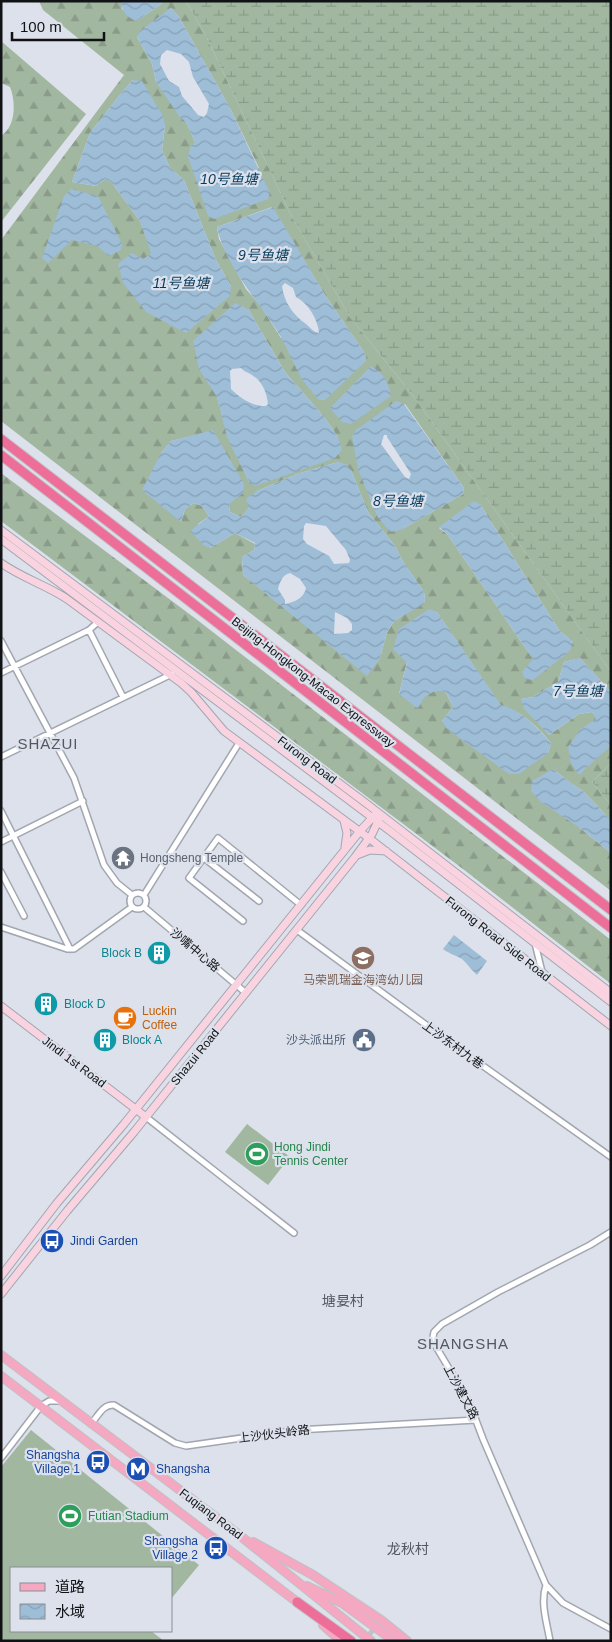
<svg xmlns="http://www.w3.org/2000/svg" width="612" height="1642" viewBox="0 0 612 1642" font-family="Arial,'Noto Sans SC',sans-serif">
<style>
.forest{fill:url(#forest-firs);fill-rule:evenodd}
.wetland{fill:url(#wetland-marsh)}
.pitch{fill:#a1b7a0}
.water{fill:url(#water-waves);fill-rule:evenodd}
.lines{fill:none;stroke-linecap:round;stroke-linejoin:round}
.street-tunnel{stroke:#bdc2cb;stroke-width:5;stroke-dasharray:5 2.5;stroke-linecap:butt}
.street-casing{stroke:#a1a6b0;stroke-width:8}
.secondary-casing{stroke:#a1a6b0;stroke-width:9}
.primary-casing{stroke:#c1c1c2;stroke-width:10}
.highway-casing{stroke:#c1c1c2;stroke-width:11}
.street{stroke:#fff;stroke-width:5}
.secondary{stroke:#f9d4e0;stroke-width:7}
.primary{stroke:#f4a8c2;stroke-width:8}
.highway{stroke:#ec6e99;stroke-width:9}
.labels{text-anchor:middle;stroke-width:4.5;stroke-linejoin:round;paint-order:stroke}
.street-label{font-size:12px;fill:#101215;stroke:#dce1eb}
.worship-label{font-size:12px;fill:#5b616d;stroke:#dce1eb;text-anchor:start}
.culture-label{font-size:12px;fill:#0d838f;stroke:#dce1eb;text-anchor:start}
.education-label{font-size:12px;fill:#785e54;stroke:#dce1eb}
.food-label{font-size:12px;fill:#c56008;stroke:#dce1eb;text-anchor:start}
.service-label{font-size:12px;fill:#4e5e75;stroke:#dce1eb;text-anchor:end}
.leisure-label{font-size:12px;fill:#27864d;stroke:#dce1eb;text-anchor:start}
.transit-label{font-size:12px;fill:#164399;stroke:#dce1eb;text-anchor:start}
.water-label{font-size:14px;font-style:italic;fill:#053b5d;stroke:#dce1eb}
.neighbourhood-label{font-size:14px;fill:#535760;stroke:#dce1eb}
.quarter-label{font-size:15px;letter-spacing:1px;fill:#535760;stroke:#dce1eb}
</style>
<defs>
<pattern id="forest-firs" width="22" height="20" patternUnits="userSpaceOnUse" patternTransform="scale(1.25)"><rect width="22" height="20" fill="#a1b7a0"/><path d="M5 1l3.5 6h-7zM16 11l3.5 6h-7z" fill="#8a9c89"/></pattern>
<pattern id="wetland-marsh" width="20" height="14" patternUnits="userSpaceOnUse" patternTransform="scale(1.25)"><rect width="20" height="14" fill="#a1b7a0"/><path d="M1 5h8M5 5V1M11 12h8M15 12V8" fill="none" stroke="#8a9c89"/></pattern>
<pattern id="water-waves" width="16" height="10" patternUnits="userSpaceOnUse" patternTransform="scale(1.25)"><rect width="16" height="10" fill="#9ebdd7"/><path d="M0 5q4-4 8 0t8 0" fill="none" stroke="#87a1b8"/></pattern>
</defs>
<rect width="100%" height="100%" fill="#dce1eb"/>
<path class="forest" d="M39,1H122V9L137,21L165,1H186L206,36L292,217L350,317L414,397L611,672V692L580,658L564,662L558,682L533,697L521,699L549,735L579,714L592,712L597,719L580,730L579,774L611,745V763L592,782L611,805V820L583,791L575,786L553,769L580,828L611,853V891L1,421V240L124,75L43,10ZM171,8L179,17L230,108L259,168L195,142L186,122L156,82L152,64L137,37ZM133,80L165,126L162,150L170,168L184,180L216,260L231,286L118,264L144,259L152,253L140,221L112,183L105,179L96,186L72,182L90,133L122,92ZM272,207L325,295L366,355L281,338L260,305L246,289L219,239L217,227ZM248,309L285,372L325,418L338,437L249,482L228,437L217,397ZM405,404L464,488L463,494L401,530L356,430ZM213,431L229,504L230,512L241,517L249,508L257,491L297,474L338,462L351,470L368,512L395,546L402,560L424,592L425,599L424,603L400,617L392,624L387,632L380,658L367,675L243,575L242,557L254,550L255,544L235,533L210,548L198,524L209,516L202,506L194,503L185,509L181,522L161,453L171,441ZM480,504L559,630L573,642L533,659L447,534L439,528ZM437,612L501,706C521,710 539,728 551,743L548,753L442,721L453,707L445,691H434L423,697L399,694L407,662Z
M1,41L86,114L1,222V136C16,126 16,102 10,87L1,83Z
M1,473L196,619L611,940V984L463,869L1,521Z"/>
<path class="wetland" d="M186,1H611V672L414,397L350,317L292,217L206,36Z
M611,763V805L592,782Z"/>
<path class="pitch" d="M247,1124L290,1157L268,1185L225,1152Z
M31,1430L199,1565L171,1599V1568H11V1631H151L164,1641H1V1467Z"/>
<path class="water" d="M122,1H165L137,21C127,18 121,12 122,1Z
M171,8L179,17L230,108L270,193L268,199L214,219L208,216L188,157L190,148L195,142L186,122L179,116L156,82L152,64L137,37L140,31ZM167,50L181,54L189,62L193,77L209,104L207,113L204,117L198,115L182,96L179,87L169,81L160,64L161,55Z
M133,80L142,81L163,116L165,126L162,150L170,168L184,180L216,260L231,286L230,296L186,333L146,312L123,283L118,264L132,253L144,259L151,253L140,221L112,183L105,179L96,186L72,182L90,133L122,92Z
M71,189L98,196L122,244L121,250L109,256L97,246L72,240L48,263L42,258L64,196Z
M273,207L325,295L366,355V361L325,400H319C314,393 306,386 302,379C294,365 288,351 281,337C261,304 224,265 217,227ZM285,283L293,288L296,297C309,304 318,320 319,333C313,332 311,328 306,324C293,315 284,302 282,286Z
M235,303L248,309L285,372L325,418L338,437L342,450L335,458L255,486L249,482L227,437L217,397L199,369L193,341ZM241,368C244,372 248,372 252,375C262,381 267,393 268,404L266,406C253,407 240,398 231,389L230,371L232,369Z
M371,366C383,373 389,382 391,396L351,424L342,422L330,408Z
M396,401L404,404L464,488L463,494L401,530L390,532L377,516L358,469L352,436L356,430ZM384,435H387V437L411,474L409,479L405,477L381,444Z
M213,430L244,484L243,493L229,504L230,512L241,517L249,508L246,499L257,491L297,474L338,462L346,464L351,470L368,512L395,546L402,560L424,592L425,599L424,604L400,617L392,624L387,632L380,658L367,676L243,575L242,557L254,550L255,543L235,533L210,548L203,545L190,531L209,516L202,506L194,503L185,509L181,522L142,490L161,453L171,441ZM306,523L326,526L346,550L350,560L349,563L334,564L329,556L307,544L303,539L304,526ZM290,573L300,579L306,588C304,598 295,602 285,604V600L278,589C280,582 282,575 290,573ZM335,612L347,618L352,624V630L348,633L334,634Z
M474,501L480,504L559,630L573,642L570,651L533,680L525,679L522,672L533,659L447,534L439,527Z
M429,609L437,612L501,705C521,710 538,728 551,743L548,753L519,774H509L447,729L442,721L453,707L445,691C429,690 424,695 418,709L399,694L407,663L393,649L399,629Z
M580,658L611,692V745L579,775L571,763L568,747L580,730L596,719L592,712L579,714L549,735L524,709L521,699L533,697L558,682L564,662Z
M553,769L575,786L583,791L611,820V853L580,828L541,802L531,791L532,781Z
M454,935L487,961L477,975C471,970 468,964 462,959C456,955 449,954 443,949Z"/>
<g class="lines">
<path class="street-tunnel" d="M365,1640L377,1625"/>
<g class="street-casing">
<path id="street" d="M89,630L123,697
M1,641L74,778L104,865L117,883L132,895
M1,673L89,630L98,622
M1,757L172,674
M1,811L70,949
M1,842L83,801
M204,858L259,901
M1,872L24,916
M130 901a8 8 0 1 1 16 0a8 8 0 1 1-16 0Z
M144,895L239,743
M144,907L246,993
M243,921L189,878L218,838L301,905
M1,927L67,949H74L132,907
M297,930L448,1041L611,1157
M535,943L542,972
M146,1117L294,1233
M611,1232L590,1245L498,1292L442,1324L434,1332L433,1337L435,1345L469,1402L483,1439L546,1585L563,1603L611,1629
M91,1424C98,1416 103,1404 114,1405L175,1443L186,1446L297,1430L476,1420
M1,1458L41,1406L49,1401H61
M546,1585C540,1603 547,1623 550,1641"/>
</g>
<g class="secondary-casing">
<path id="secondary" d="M1,530L367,804L611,993
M1,539L390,831L611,1002
M1,563C22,578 46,585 67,599L181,683L191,692L224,731L374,842L611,1026
M344,821L347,833L345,847
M357,855L370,850L386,851
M1,1006L146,1117
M1,1276L57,1203L124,1124L360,831L374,816
M1,1294L67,1211L134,1132L355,857L372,834L379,819"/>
</g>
<g class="primary-casing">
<path id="primary" d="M1,1355L238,1534L371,1641
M1,1376L301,1605
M253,1542L313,1575L381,1620L407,1641
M307,1586L342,1603L394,1641
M323,1625L341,1641"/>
</g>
<g class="highway-casing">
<path id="highway" d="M1,439L611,910
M1,455L611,928
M297,1602L351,1641"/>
</g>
<use href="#street" class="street"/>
<use href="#secondary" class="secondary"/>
<use href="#primary" class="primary"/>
<use href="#highway" class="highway"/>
</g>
<defs>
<g id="temple-disc" transform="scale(1.25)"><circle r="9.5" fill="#6b7280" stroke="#dce1eb"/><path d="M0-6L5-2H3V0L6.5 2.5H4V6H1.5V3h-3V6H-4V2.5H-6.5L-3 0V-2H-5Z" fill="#fff"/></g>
<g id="building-disc" transform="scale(1.25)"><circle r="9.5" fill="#0f9aa8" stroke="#dce1eb"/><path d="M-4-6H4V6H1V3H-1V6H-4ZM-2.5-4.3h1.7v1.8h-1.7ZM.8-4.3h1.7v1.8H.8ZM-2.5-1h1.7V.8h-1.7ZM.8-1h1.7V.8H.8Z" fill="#fff"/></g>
<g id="school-disc" transform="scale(1.25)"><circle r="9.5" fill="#8d6e63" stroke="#dce1eb"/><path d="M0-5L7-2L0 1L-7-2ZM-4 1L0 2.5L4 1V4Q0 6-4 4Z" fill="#fff"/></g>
<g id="cafe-disc" transform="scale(1.25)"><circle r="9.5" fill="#e8710a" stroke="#dce1eb"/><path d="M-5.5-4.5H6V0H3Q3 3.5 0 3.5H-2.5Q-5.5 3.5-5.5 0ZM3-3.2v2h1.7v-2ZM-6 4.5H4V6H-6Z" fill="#fff"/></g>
<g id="civic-disc" transform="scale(1.25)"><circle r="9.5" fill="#5c6f8a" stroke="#dce1eb"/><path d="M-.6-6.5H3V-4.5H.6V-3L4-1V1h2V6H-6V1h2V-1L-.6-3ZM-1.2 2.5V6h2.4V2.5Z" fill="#fff"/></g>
<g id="stadium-disc" transform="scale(1.25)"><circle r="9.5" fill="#2e9e5b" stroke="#dce1eb"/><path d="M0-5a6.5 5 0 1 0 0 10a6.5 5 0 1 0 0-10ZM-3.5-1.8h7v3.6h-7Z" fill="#fff"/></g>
<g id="bus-disc" transform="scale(1.25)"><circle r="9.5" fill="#1a4fb4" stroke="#dce1eb"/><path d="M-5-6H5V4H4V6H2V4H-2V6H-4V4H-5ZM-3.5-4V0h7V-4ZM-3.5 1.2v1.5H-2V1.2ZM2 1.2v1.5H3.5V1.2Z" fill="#fff"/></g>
<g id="metro-disc" transform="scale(1.25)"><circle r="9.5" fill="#1a4fb4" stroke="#dce1eb"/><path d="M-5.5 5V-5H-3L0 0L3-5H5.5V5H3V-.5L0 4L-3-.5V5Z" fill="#fff"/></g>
</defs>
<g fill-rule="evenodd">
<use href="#temple-disc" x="123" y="858"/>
<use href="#building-disc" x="159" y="953"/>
<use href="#school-disc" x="363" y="958"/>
<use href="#building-disc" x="46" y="1004"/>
<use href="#cafe-disc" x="125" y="1018"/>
<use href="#building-disc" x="105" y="1040"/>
<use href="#civic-disc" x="364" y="1040"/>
<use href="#stadium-disc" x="257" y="1154"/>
<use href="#bus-disc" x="52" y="1241"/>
<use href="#bus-disc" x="98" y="1462"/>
<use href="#metro-disc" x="138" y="1469"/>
<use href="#stadium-disc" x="70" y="1516"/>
<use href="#bus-disc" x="216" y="1548"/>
</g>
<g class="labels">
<g class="street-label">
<text transform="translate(313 682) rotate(38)" y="4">Beijing-Hongkong-Macao Expressway</text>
<text transform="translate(307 760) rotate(37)" y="4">Furong Road</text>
<text transform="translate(498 939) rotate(38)" y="4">Furong Road Side Road</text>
<text transform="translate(195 950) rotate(40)" y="4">沙嘴中心路</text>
<text transform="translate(453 1045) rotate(36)" y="4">上沙东村九巷</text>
<text transform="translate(195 1057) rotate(-51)" y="4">Shazui Road</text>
<text transform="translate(74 1062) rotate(37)" y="4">Jindi 1st Road</text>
<text transform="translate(461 1392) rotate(62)" y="4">上沙建文路</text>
<text transform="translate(274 1434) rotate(-7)" y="4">上沙伙头岭路</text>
<text transform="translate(211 1514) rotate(37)" y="4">Fuqiang Road</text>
</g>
<g class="worship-label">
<text x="140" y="862">Hongsheng Temple</text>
</g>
<g class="culture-label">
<text x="142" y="957" text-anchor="end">Block B</text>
<text x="64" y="1008">Block D</text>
<text x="122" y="1044">Block A</text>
</g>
<g class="education-label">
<text x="363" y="984">马荣凯瑞金海湾幼儿园</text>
</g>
<g class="food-label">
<text x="142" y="1015">Luckin<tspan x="142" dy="14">Coffee</tspan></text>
</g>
<g class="service-label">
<text x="346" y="1044">沙头派出所</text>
</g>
<g class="leisure-label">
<text x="274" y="1151">Hong Jindi<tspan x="274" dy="14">Tennis Center</tspan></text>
<text x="88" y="1520">Futian Stadium</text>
</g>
<g class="transit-label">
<text x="70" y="1245">Jindi Garden</text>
<text x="80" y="1459" text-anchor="end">Shangsha<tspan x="80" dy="14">Village 1</tspan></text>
<text x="156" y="1473">Shangsha</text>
<text x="198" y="1545" text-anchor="end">Shangsha<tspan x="198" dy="14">Village 2</tspan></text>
</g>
<g class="water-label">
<text x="229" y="184">10号鱼塘</text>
<text x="263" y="260">9号鱼塘</text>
<text x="181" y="288">11号鱼塘</text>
<text x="398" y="506">8号鱼塘</text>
<text x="578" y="696">7号鱼塘</text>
</g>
<g class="neighbourhood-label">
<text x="343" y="1306">塘妟村</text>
<text x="408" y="1554">龙秋村</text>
</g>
<g class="quarter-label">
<text x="48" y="749">SHAZUI</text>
<text x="463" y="1349">SHANGSHA</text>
</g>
</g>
<rect width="612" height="1642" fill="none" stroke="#101215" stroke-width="5"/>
<rect x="10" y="1567" width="162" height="65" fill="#dce1eb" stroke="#8a8e95"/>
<rect x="20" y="1583" width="25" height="8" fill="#f4a8c2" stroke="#8a8e95"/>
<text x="55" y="1592" font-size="15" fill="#101215">道路</text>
<rect x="20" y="1604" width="25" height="15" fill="url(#water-waves)" stroke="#8a8e95"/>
<text x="55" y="1617" font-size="15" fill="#101215">水域</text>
<path d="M12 32v8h92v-8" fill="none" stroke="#101215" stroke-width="2.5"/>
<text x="20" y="32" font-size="15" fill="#101215" stroke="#dce1eb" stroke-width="4" paint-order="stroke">100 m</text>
</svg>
